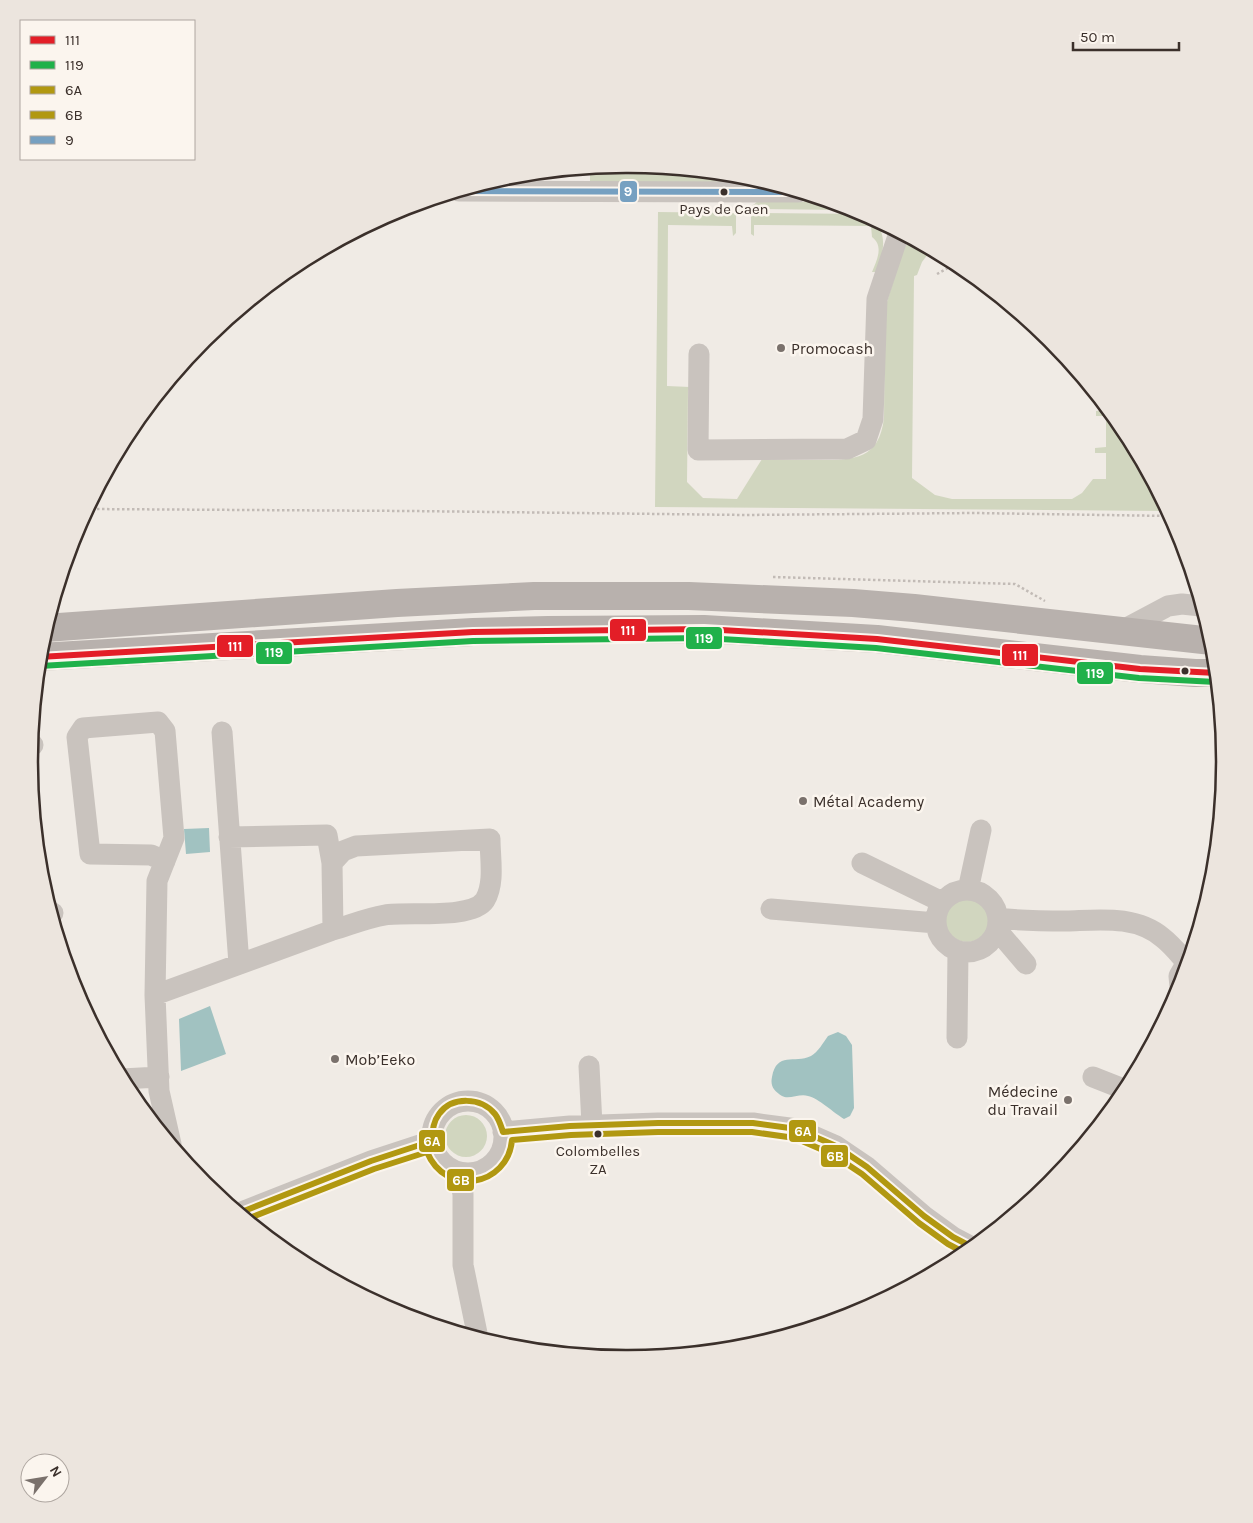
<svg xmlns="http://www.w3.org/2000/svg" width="1253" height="1523" viewBox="0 0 1253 1523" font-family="Karla,sans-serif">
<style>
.green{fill:#d1d6bf}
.water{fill:#a1c2c1}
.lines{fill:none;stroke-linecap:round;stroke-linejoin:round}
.path{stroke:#c2bbb6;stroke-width:2.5;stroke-dasharray:2.5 2.5;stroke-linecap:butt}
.minor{stroke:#c9c3be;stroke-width:21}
.major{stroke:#b8b1ad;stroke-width:28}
.bus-1-casing{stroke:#fbf5ee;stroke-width:10}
.bus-2-casing{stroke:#fbf5ee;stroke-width:10}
.bus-3-casing{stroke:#fbf5ee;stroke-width:10}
.bus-4-casing{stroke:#fbf5ee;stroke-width:10}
.bus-5-casing{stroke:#fbf5ee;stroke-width:10}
.bus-1{stroke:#e31e27;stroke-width:6}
.bus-2{stroke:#20b14a;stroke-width:6}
.bus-3{stroke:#b19811;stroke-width:6}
.bus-4{stroke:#b19811;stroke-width:6}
.bus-5{stroke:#76a0c1;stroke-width:6}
.bus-dot{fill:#3b302b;stroke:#fbf5ee;stroke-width:2}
.poi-dot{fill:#7a716c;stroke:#fbf5ee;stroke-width:2}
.labels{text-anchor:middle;stroke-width:5;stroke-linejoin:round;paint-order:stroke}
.bus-label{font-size:15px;fill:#3b302b;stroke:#fbf5ee}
.poi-label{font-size:16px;fill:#3b302b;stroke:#fbf5ee;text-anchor:start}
.rim{fill:none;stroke:#3b302b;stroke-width:2.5}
.line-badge{stroke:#fbf5ee;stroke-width:2}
.badge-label{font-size:14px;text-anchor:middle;font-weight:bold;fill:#fff}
</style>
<rect width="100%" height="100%" fill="#f0ebe5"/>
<path class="green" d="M590,170L697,171L743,175L778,186L590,185Z
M758,201L831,202L840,205V210L751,209L752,206Z
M658,212L736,213V233L733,236L732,226L668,225L667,386L690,387L688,391L687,482L703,498L737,499L762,459C780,460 798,460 816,460C852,460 879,461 884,418L885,308L904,247L913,240L931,250L922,262L917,275L914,276L912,478L935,495L952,499H1072L1082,493L1093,479H1106V453H1095V448L1106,447V416H1096V411L1106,410V408L1124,430L1167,511L655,507Z
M751,213L864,214C889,226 885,249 877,272H872C877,260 884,246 872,237L871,226L754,225V236L751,234Z
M945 920a22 22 0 1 1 44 0a22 22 0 1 1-44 0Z
M445 1136a21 21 0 1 1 42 0a21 21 0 1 1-42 0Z"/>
<path class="water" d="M209,828L210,852L186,854L184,829Z
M210,1006L226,1054L181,1071L179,1019Z
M838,1032L846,1036L852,1045L854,1108L850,1116L844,1119C834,1113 818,1098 808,1096C800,1093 789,1100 782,1096C774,1091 770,1086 772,1077C777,1051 794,1064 811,1056C818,1052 823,1043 828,1036Z"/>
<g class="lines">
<path class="path" d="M937,274L957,263
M87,509L410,511L745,515L975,513L1170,516
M773,577L1015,584L1045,601"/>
<path class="minor" d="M625,164H629
M459,191L798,192
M699,354L698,450L847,449L866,440L873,419L877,299L899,233
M1121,631L1168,606L1182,604L1201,606
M222,732L239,964
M30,745H33
M229,837L327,835L332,863
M165,861L151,855L90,854L77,737L83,728L158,722L165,731L174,838L157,881L155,995L159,1091L171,1144
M862,863L942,902
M936 921a31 31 0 1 1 62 0a31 31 0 1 1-62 0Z
M968,890L981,830
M771,909L936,923
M51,913H53
M998,918C1021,921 1044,921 1067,921C1100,920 1136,915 1163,938C1172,945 1179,954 1187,963
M997,930L1026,964
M1180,987L1179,976L1187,962
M155,995L333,930L332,863L343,851L356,846L490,839C490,858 495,883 485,900C472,920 407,911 385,915C367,918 350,925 333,930
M957,1038L958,951
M589,1066L592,1125
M1093,1077L1126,1090
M122,1079L159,1077
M432 1137a36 36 0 1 1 72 0a36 36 0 1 1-72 0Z
M503,1132L570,1126L658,1123H753L797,1129L836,1146L867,1167L924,1216L953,1237L972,1247
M458,1172L463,1194V1265L478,1338
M239,1213L371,1161L432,1141"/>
<path class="major" d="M45,628L397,603L534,596H689L853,603L914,608L1212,641
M39,657L473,632L548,630L704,629L877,639L1140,669L1195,673H1216"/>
<g class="bus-1-casing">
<path id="bus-1" d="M39,657L473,632L704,629L877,639L1140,669L1216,673"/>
</g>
<g class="bus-2-casing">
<path id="bus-2" d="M40,666L473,641L704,638L876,648L1139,678L1216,682"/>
</g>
<g class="bus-3-casing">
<path id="bus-3" d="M239,1213L371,1161L432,1141C432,1132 433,1122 439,1114C452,1096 481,1097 495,1114C499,1119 501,1126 503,1132L570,1126L658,1123H753L797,1129L836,1146L867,1167L924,1216L953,1237L972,1247"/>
</g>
<g class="bus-4-casing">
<path id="bus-4" d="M247,1219L374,1169L427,1152C446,1198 508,1186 512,1140L571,1135L658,1132H752L795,1138L832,1154L862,1174L919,1223L948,1244L965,1253"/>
</g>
<g class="bus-5-casing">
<path id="bus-5" d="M459,191L798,192"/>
</g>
<use href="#bus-1" class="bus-1"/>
<use href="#bus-2" class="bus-2"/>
<use href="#bus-3" class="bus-3"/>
<use href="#bus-4" class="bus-4"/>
<use href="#bus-5" class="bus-5"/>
</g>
<g class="bus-dot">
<circle cx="724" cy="192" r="4.5"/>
<circle cx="1185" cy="671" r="4.5"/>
<circle cx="598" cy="1134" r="4.5"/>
</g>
<g class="poi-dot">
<circle cx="781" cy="348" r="5"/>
<circle cx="803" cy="801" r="5"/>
<circle cx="335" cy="1059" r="5"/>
<circle cx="1068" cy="1100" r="5"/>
</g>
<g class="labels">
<g class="bus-label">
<text x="724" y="214">Pays de Caen</text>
<text x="598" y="1156">Colombelles<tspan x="598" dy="18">ZA</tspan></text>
</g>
<g class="poi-label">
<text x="791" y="354">Promocash</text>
<text x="813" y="807">Métal Academy</text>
<text x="345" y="1065">Mob’Eeko</text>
<text x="1058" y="1097" text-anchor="end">Médecine<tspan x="1058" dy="18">du Travail</tspan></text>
</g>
</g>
<path d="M0 0H1253V1523H0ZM626 173H628A588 588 0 0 1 1216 761V762A588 588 0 0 1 628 1350H626A588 588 0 0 1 38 762V761A588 588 0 0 1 626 173Z" fill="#ece5de" fill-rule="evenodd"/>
<path class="rim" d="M626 173H628A588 588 0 0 1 1216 761V762A588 588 0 0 1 628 1350H626A588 588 0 0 1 38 762V761A588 588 0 0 1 626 173Z"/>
<g class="line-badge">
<rect x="619" y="180" width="19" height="23" rx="5" fill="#76a0c1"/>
<rect x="609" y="618" width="38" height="24" rx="5" fill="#e31e27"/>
<rect x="685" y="626" width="38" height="24" rx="5" fill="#20b14a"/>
<rect x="216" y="634" width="38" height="24" rx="5" fill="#e31e27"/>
<rect x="255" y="641" width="38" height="24" rx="5" fill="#20b14a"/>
<rect x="1001" y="643" width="38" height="24" rx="5" fill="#e31e27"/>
<rect x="1076" y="661" width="38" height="24" rx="5" fill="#20b14a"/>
<rect x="788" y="1119" width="29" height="24" rx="5" fill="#b19811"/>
<rect x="418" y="1129" width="28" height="24" rx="5" fill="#b19811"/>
<rect x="820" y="1144" width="29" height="24" rx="5" fill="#b19811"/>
<rect x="446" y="1168" width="29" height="24" rx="5" fill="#b19811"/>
</g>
<g class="badge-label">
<text x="628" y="196">9</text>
<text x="628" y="635">111</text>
<text x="704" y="643">119</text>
<text x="235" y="651">111</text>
<text x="274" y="657">119</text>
<text x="1020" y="660">111</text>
<text x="1095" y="678">119</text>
<text x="803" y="1136">6A</text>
<text x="432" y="1146">6A</text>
<text x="835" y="1161">6B</text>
<text x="461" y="1185">6B</text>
</g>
<rect x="20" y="20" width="175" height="140" fill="#fbf5ee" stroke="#aea6a0"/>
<rect x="30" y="36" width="25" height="8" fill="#e31e27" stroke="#aea6a0"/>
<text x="65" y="45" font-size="15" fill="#3b302b">111</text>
<rect x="30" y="61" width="25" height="8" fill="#20b14a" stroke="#aea6a0"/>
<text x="65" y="70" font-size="15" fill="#3b302b">119</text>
<rect x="30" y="86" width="25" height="8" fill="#b19811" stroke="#aea6a0"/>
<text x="65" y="95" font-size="15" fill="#3b302b">6A</text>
<rect x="30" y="111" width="25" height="8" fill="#b19811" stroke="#aea6a0"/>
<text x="65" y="120" font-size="15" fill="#3b302b">6B</text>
<rect x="30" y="136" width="25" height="8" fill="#76a0c1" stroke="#aea6a0"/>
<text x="65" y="145" font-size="15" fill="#3b302b">9</text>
<g transform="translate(45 1478) rotate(59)"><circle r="24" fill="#fbf5ee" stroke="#aea6a0"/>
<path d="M0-4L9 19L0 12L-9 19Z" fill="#7a716c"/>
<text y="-8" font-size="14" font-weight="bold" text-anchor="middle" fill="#3b302b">N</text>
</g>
<path d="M1073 42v8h106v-8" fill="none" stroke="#3b302b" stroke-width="2.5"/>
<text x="1080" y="42" font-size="15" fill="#3b302b" stroke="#fbf5ee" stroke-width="4" paint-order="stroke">50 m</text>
</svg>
